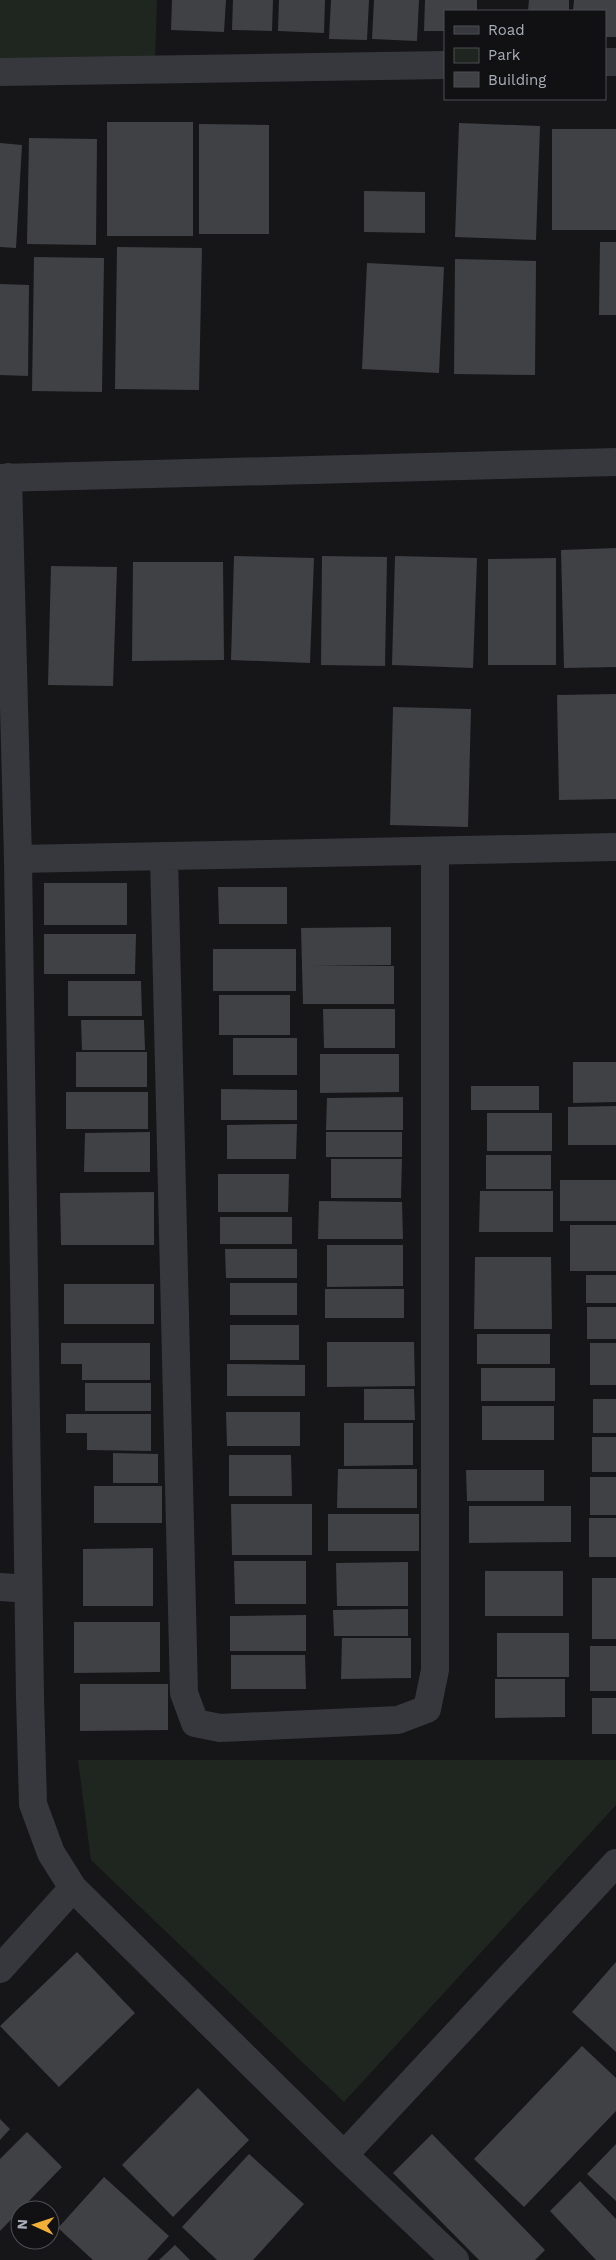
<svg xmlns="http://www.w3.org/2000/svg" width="616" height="2260" viewBox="0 0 616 2260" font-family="'Work Sans',sans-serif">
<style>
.green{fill:#1e261f}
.building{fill:#404145}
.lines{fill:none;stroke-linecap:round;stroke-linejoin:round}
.minor{stroke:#37383d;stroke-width:28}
</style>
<rect width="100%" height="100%" fill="#161618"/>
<path class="green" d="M0,0H157L155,61L0,68Z
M78,1760H616V1805L344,2102L91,1860Z"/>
<path class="building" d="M172,0H226L224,32L171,30Z
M233,0H273L272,31L232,30Z
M279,0H325L324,33L278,31Z
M331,0H369L367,40L329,39Z
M374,0H419L417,41L372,39Z
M425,0H477V11H445V31H424Z
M529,0H569V11H528Z
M574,0H616V37H605V11H573Z
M107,122H193V236H107Z
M459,123L540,126L536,240L455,237Z
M199,124L269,125V234H199Z
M552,129H616V230H552Z
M29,138L97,139L96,245L27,244Z
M0,143L22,145L16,248L0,247Z
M364,191L425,192V233L364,232Z
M600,242H616V315H599Z
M117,247L202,248L199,390L115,389Z
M34,257L104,258L102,392L32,391Z
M455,259L536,261L535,375L454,374Z
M367,263L444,267L439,373L362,369Z
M0,284L29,285L28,376L0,375Z
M616,548V667L564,668L561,550Z
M234,556L314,558L310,663L231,660Z
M322,556L387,557L385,666L321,665Z
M395,556L477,558L473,668L392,665Z
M556,558V665H488V559Z
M133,562H223L224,660L132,661Z
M51,566L117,567L113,686L48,685Z
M616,694V799L559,800L557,695Z
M393,707L471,709L468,827L390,825Z
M44,883H127V925H44Z
M218,887H287V924H219Z
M391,927V965L311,966H394V1004H303L301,928Z
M44,934H136L135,974H44Z
M213,949H296V991H213Z
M68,981H141L142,1016H68Z
M219,995H290V1035H219Z
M323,1009H395V1048H324Z
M81,1020H144L145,1050H82Z
M233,1038H297V1075H233Z
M76,1052H147V1087H76Z
M320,1054H399V1092L320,1093Z
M573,1062H616V1102L573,1103Z
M471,1086H539V1110H471Z
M221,1089L297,1090V1120H221Z
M66,1092H148V1129H66Z
M403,1097V1130H326L327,1098Z
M616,1106V1145H568V1107Z
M487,1113H552V1151H487Z
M297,1124L296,1159H227V1125Z
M150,1132V1172H84L85,1133Z
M326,1132H402V1157H326Z
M486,1155H551V1189H486Z
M331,1159H402L401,1198H331Z
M218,1174H289L288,1212H218Z
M560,1180H616V1221H560Z
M480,1191H553V1232H479Z
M154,1192V1245H61L60,1193Z
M319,1201L402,1202L403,1239H318Z
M220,1217H292V1244H220Z
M570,1225H616V1271H570Z
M327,1245H403V1286L327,1287Z
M225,1249H297V1278H226Z
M475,1257H551L552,1329H474Z
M586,1275H616V1303H586Z
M230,1283H297V1315H230Z
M64,1284H154V1324H64Z
M325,1289H404V1318H325Z
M587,1307H616V1339H587Z
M230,1325H299V1360H230Z
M477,1334H550V1364H477Z
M327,1342H414L415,1386L327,1387Z
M61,1343H150V1380H82V1364H61Z
M590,1343H616V1385H590Z
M227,1364L305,1365V1396H227Z
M481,1368H555V1401H481Z
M85,1383H151V1411H85Z
M364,1389H414L415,1420H364Z
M593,1399H616V1433H593Z
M482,1406H554V1440H482Z
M226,1412H300V1446H227Z
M66,1414H151V1451L87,1450V1433H66Z
M344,1423H413V1465L344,1466Z
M592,1437H616V1472H592Z
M113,1453L158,1454V1483H113Z
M229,1455H291L292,1496H229Z
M338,1469H417V1508H337Z
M466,1470H544V1501H467Z
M590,1477H616V1515H590Z
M94,1486H162V1523H94Z
M231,1504H312V1555H232Z
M469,1506H571V1542L469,1543Z
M328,1514H419V1551H328Z
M589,1518H616V1557H589Z
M153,1548V1606H83V1549Z
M234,1561H306V1604H235Z
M408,1562V1606H337L336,1563Z
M485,1571H563V1616H485Z
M592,1578H616V1639H592Z
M408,1609V1636H334L333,1610Z
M306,1615V1651H230V1616Z
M74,1622H160V1672L74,1673Z
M497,1633H569V1677H497Z
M342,1638H411V1678L341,1679Z
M590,1646H616V1691H590Z
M231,1655H305L306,1689H231Z
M495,1679H565V1717L495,1718Z
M80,1684H168V1730L80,1731Z
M592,1698H616V1734H592Z
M77,1952L135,2013L59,2087L0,2026Z
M616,1962V2052L572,2012Z
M582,2046L616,2078V2111L524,2207L474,2159Z
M198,2088L249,2140L173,2217L122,2165Z
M0,2119L10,2129L0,2140Z
M27,2132L62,2167L0,2231V2159Z
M432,2134L545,2250L535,2260H479L393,2173Z
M616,2144V2201L587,2174Z
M249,2154L304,2204L253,2260H217L182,2227Z
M104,2177L169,2236L147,2260H93L58,2228Z
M580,2181L616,2219V2260H596L550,2211Z
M175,2245L190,2260H159Z"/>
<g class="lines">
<path class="minor" d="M605,62H616
M0,72L445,65
M8,477L18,859L30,1697L33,1804L51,1853L73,1888L344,2155L455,2260
M0,478L616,462
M164,856L184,1693L195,1723L220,1728L398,1720L427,1709L435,1670V851
M18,859L616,847
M0,1587L28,1589
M0,1969L73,1888
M344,2155L616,1863"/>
</g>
<rect x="444" y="10" width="162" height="90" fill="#111113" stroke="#4d4f55"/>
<rect x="454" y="26" width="25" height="8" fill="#37383d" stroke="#4d4f55"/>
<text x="488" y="35" font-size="15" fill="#a8adb8">Road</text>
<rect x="454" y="48" width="25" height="15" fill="#1e261f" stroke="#4d4f55"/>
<text x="488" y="60" font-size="15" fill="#a8adb8">Park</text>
<rect x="454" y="72" width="25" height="15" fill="#404145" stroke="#4d4f55"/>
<text x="488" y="85" font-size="15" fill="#a8adb8">Building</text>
<g transform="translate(35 2225) rotate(273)"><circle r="24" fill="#111113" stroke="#4d4f55"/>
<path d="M0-4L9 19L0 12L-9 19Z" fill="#f2b134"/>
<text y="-8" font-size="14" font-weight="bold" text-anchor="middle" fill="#a8adb8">N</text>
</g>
</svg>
